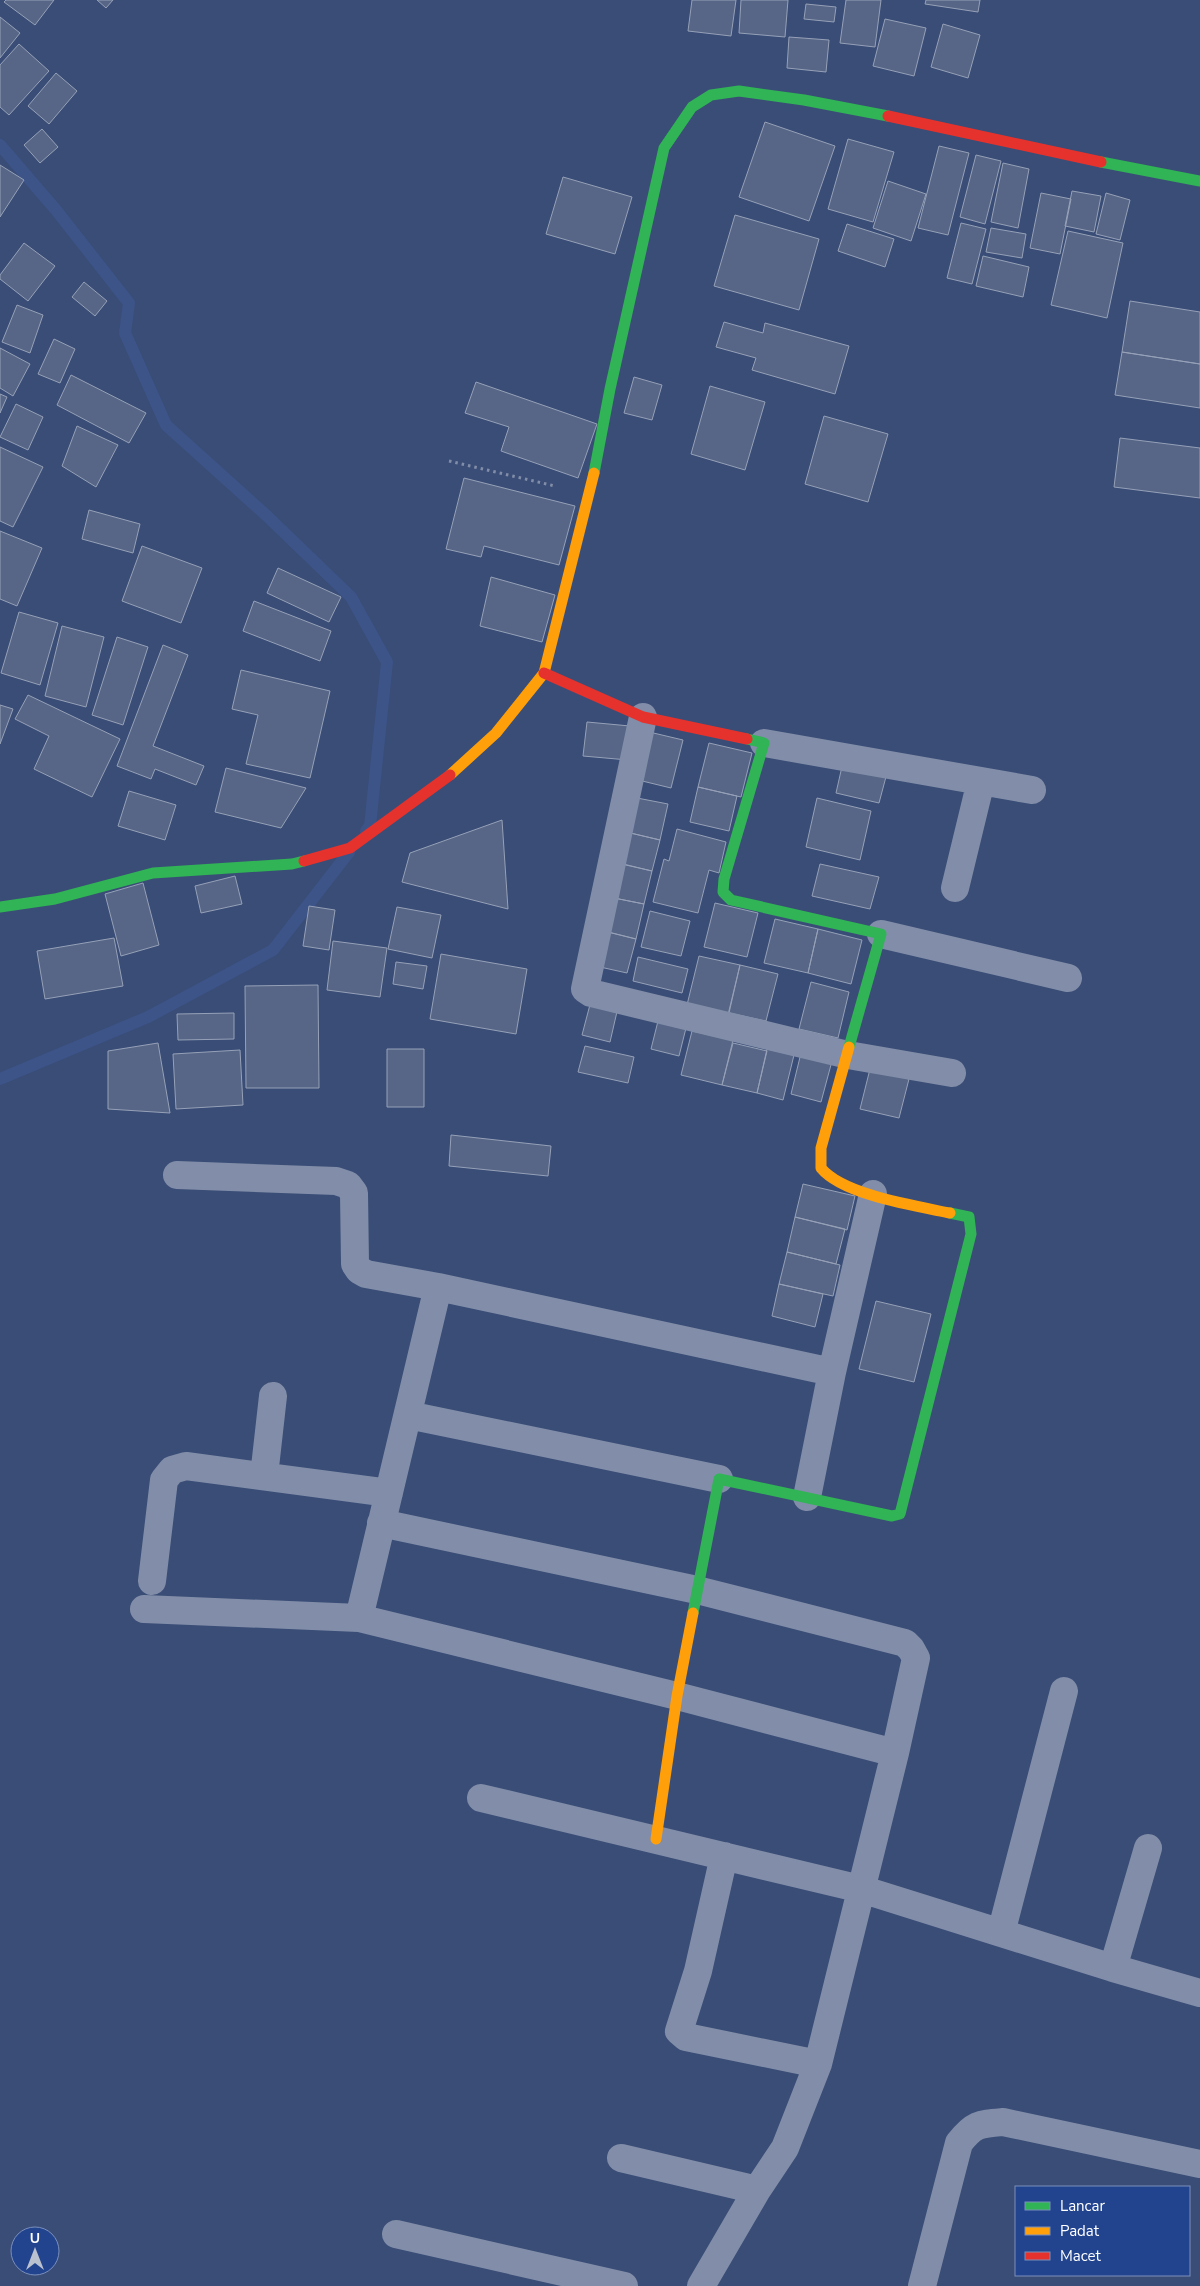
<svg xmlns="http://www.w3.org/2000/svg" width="1200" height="2286" viewBox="0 0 1200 2286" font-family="'Nunito Sans',sans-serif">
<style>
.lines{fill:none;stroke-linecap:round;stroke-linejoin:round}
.stream{stroke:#3d5489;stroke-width:12}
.building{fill:#576686;stroke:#96a1b8}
.path{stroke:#828ea9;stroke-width:3;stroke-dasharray:2.5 4;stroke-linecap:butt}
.street{stroke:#828ea9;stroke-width:28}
.fast{stroke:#30b455;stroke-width:11}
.slow{stroke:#ff9f0a;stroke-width:11}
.jam{stroke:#e5322d;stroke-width:11}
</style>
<rect width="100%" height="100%" fill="#3a4d76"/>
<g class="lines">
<path class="stream" d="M0,145L56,210L129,303L125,333L166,425L267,516L351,597L387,662L370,826L366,831
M0,1079L148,1017L273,950L349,852"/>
</g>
<path class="building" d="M6,0H54L35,25L4,2Z
M97,0H113L106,8Z
M692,0H736L731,36L688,31Z
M741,0H788L785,37L739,33Z
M846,0H881L875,47L840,43Z
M926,0H980L978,12L925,4Z
M806,4L836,7L834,22L804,19Z
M0,17L20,33L0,58Z
M885,19L926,28L914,76L873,66Z
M943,24L980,35L968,78L931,67Z
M789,37L829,40L826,72L787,68Z
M19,44L49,71L9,115L0,107V65Z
M56,73L77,91L49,124L28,106Z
M765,122L835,146L809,221L739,197Z
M42,129L58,147L40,163L24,145Z
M848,139L894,152L873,222L828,209Z
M939,146L969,153L948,235L918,228Z
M976,155L1001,161L985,224L960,217Z
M1003,163L1029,169L1018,228L991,222Z
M0,165L24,180L0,217Z
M563,177L632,197L615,254L546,234Z
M888,181L926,194L911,241L873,228Z
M1072,191L1101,196L1094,232L1065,226Z
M1041,193L1071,199L1060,254L1030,248Z
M1106,193L1130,200L1120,240L1096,234Z
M735,215L819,239L799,310L714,286Z
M961,223L986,229L972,284L947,278Z
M847,224L894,239L885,267L838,251Z
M991,228L1026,234L1022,258L986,252Z
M1068,231L1123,243L1107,318L1051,305Z
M24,243L55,266L28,301L0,279V275Z
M983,256L1029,267L1023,297L976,286Z
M84,282L107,301L95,316L72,297Z
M1130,301L1200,312V364L1122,352Z
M17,305L43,315L30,353L2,342Z
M724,322L763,333L765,323L849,346L835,394L752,370L756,358L716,347Z
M54,339L75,349L60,383L38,374Z
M0,348L30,364L13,396L0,388Z
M1122,352L1200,364V408L1115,395Z
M71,375L146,413L129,443L57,405Z
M634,377L662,385L652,420L624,413Z
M476,382L597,424L578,478L501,451L509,427L465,413Z
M710,386L765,402L745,470L691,454Z
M0,394L7,397L0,413Z
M16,404L43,417L28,450L0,437Z
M824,416L888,434L868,502L805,484Z
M77,426L118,445L96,487L62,466Z
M1120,438L1200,448V498L1114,487Z
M0,447L43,467L13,527L0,521Z
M464,478L575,506L559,565L484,546L481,557L446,549Z
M89,510L140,524L133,553L82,539Z
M0,531L42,548L17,606L0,599Z
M142,546L202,568L181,623L122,601Z
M278,568L341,597L329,622L267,593Z
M491,577L555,595L542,642L480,626Z
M254,601L331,631L320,661L243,631Z
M19,612L58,623L40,685L1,673Z
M62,626L104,637L86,707L45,696Z
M117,637L148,647L123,725L92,715Z
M163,645L188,655L153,746L204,766L196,785L155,769L151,779L117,766Z
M241,670L330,691L310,778L246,764L258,715L232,709Z
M28,695L120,739L92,797L34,769L49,736L15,719Z
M0,705L13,709L0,744Z
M587,722L630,726L628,760L583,756Z
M645,731L683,740L671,788L634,779Z
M709,743L752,753L741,797L698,787Z
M843,762L887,773L879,803L836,793Z
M226,768L306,788L281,828L215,812Z
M698,787L737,796L729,831L690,822Z
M129,791L176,805L165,840L118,826Z
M632,797L668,804L660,840L622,831Z
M817,798L871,811L860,860L806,847Z
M502,820L508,909L402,882L410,853Z
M677,829L726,842L719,873L709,870L698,913L653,902L664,859L669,861Z
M622,831L660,840L652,871L615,862Z
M617,863L652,871L644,904L609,897Z
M820,864L879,877L870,909L812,896Z
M235,876L242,904L201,913L195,886Z
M143,883L159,945L121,956L105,894Z
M609,897L644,904L636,939L600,930Z
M715,903L758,913L747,957L704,947Z
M309,906L335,910L329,950L303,946Z
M397,907L441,915L432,958L388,949Z
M650,911L690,921L681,956L641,947Z
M775,919L818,929L808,973L764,963Z
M818,929L862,940L851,984L808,973Z
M600,930L636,939L627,973L591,965Z
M114,938L123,986L45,999L37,951Z
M333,941L387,948L380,997L327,990Z
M441,954L527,969L516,1034L430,1019Z
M699,956L740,965L727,1019L686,1009Z
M638,957L688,969L682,993L633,981Z
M396,962L427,966L423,989L393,984Z
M740,965L778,974L766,1021L729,1013Z
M811,982L849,992L838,1038L799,1029Z
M318,985L319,1088H246L245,986Z
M592,997L619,1003L610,1042L582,1035Z
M234,1013V1039L178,1040L177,1014Z
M658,1021L686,1028L679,1056L651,1049Z
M692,1031L733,1040L722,1085L681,1075Z
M158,1043L170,1113L108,1109V1051Z
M733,1043L767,1051L757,1093L722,1085Z
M585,1046L634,1057L628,1083L578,1072Z
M387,1049H424V1107H387Z
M767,1049L794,1055L783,1100L757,1093Z
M240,1050L243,1105L176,1109L173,1054Z
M801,1053L832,1061L821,1102L791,1094Z
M870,1069L909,1079L899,1118L860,1109Z
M451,1135L551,1146L548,1176L449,1166Z
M803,1184L855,1196L847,1230L795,1217Z
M795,1217L845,1229L836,1264L787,1252Z
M787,1252L840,1265L833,1296L779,1284Z
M779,1284L823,1294L815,1327L772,1316Z
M876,1301L931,1314L914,1382L859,1369Z"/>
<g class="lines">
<path class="path" d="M449,461L555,486"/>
<path class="street" d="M643,717L585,989L591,993L848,1055L952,1073
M764,743L1032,790
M955,888L981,781
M881,934L1068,978
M177,1175L336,1181L348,1185L354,1193L355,1264L359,1270L366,1274L438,1287L832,1372L873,1194
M408,1415L719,1479
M264,1476L273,1396
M807,1497L832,1372
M381,1523L697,1590L905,1643L911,1649L916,1658L895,1753L818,2064L785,2148L757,2190L701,2286
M152,1581L164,1480L172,1470L186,1466L389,1493
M144,1609L359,1618L438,1287
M359,1618L677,1696L895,1753
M481,1798L861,1889L1113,1968L1200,1993
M724,1856L698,1971L679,2031L686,2037L818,2064
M1001,1933L1064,1691
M1113,1968L1148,1848
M621,2158L757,2190
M396,2234L624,2286
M922,2286L959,2143C974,2124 979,2124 1003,2122L1200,2164"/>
<path class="fast" d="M1101,162L1200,181
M594,473L610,389L664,148L692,107L711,95L739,91L804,100L888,116
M747,739L764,743L724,879L723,892L731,900L881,934L849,1047
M0,907L55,899L153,873L292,864L304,861
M693,1613L719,1479L892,1516L900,1514L971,1234L969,1217L950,1213"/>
<path class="slow" d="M450,775L496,733L544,673L594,473
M849,1047L821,1148V1168C843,1195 916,1206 950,1213
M656,1839L677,1696L693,1613"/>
<path class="jam" d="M888,116L1101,162
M544,673L643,717L747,739
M304,861L350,848L450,775"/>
</g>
<rect x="1015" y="2186" width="175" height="90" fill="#22448f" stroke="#7a8fbc"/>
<rect x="1025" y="2202" width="25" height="8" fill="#30b455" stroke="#7a8fbc"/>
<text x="1060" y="2211" font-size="15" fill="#ffffff">Lancar</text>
<rect x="1025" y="2227" width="25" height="8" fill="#ff9f0a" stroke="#7a8fbc"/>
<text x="1060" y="2236" font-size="15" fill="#ffffff">Padat</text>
<rect x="1025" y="2252" width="25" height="8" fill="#e5322d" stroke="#7a8fbc"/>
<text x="1060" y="2261" font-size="15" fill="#ffffff">Macet</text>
<g transform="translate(35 2251)"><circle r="24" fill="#22448f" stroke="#7a8fbc"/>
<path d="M0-4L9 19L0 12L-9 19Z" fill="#bac1cf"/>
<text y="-8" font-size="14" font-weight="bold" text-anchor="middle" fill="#ffffff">U</text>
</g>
</svg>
